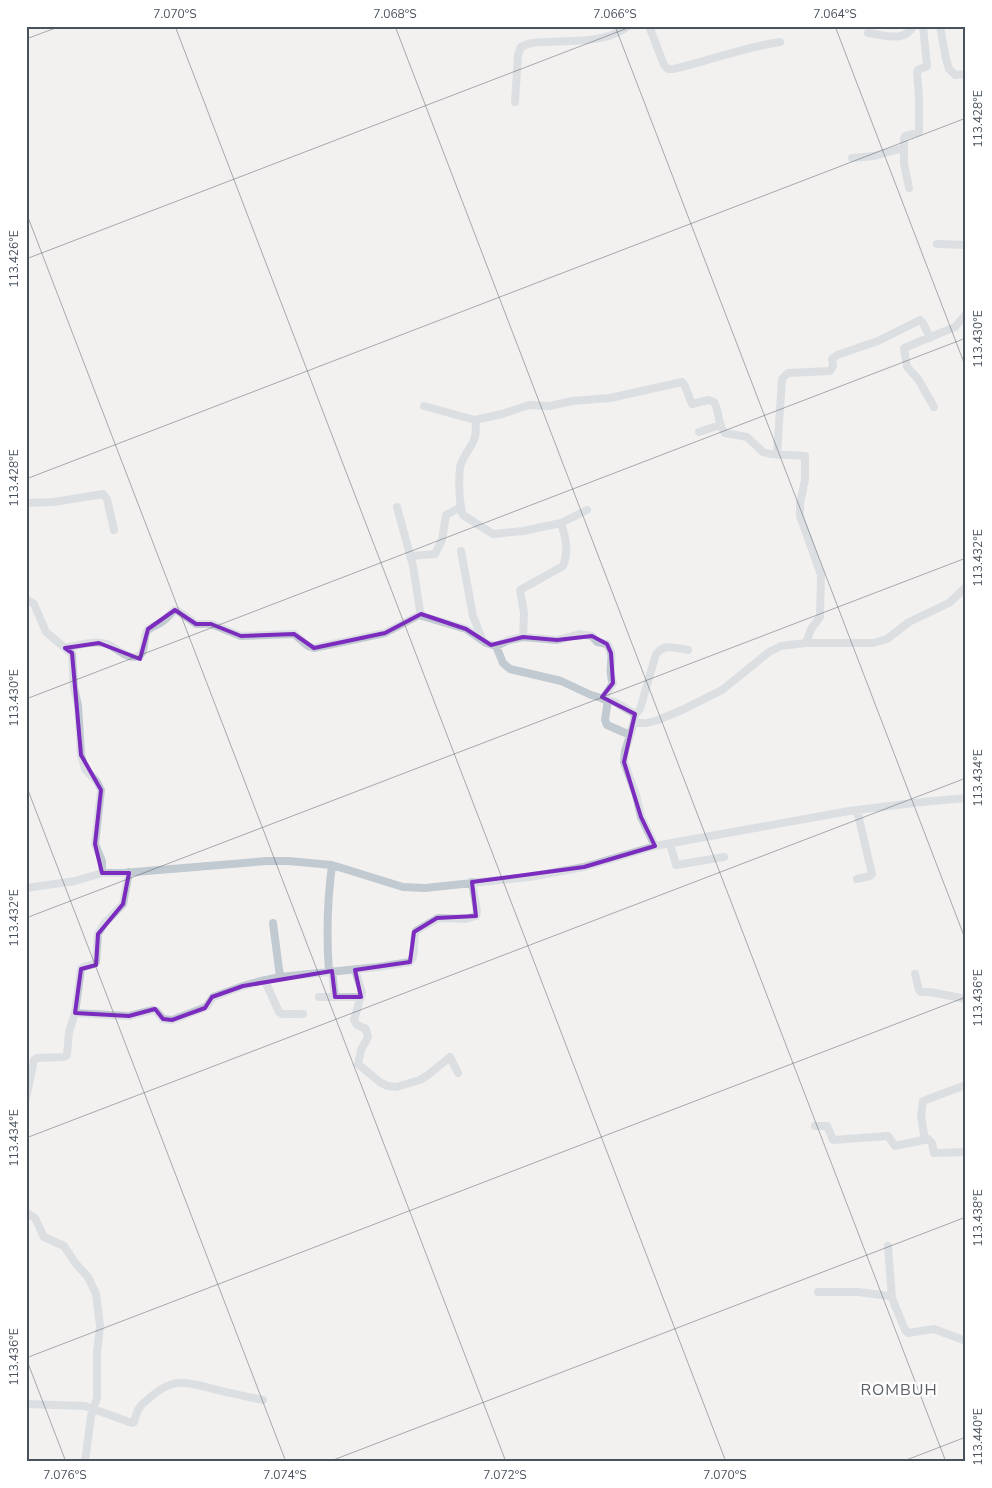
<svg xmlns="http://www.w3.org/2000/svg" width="992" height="1488" viewBox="0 0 992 1488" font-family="'Nunito Sans',sans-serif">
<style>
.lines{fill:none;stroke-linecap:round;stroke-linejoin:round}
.minor{stroke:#c1cad1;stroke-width:8}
.marked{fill:none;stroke:#7b2cbf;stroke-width:4;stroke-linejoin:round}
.ticks{fill:none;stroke:#49525d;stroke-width:1;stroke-opacity:0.45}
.labels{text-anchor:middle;stroke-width:4.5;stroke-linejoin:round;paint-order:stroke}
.quarter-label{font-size:16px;letter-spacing:1px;fill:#5d6065;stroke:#fff}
.neatline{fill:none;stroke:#49525d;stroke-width:2}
.ticks-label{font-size:12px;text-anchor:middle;fill:#49525d}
</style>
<rect width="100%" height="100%" fill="#f3f0f0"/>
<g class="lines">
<path class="minor" d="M649,26L664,65L668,69H673C709,61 744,47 780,42
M940,26L946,59L949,69L955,75L966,74
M868,33C884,35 905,43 913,26
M515,102L518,55L521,47C529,42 539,42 548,42C572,40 609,43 628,26
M852,158L874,156L903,148
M909,188L904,164V139L905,136L919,132V97L917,73L918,70L927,66L923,26
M937,244L966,245
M424,406L475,420L502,414L529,405L550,406L572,401L610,398L682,382L684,384L692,404L708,400L714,402C720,412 717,424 725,433L747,437L763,452L770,454L805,456V480L800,503V516L821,575L820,617L811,629L806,643
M934,407L918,379L907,367L904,348L955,327L966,314
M475,420C479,444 468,445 461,464C458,473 459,505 463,515L493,534L523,531L561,523
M699,432L720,425
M777,455L782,379L788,373L830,371L833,366L832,359L837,355L878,341L920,320L923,323L930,338
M26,503L54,502L103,494L107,499L114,530
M397,507L413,566L420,611L422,616L466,629L486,643L496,646L503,663L510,669L561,681L591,695L615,702L635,714L634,723L625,751L624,762L636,795L641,817L655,846
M461,551L473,616L482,639
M411,556L435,554L442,540L446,515L461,507
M26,599L34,604L46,632L72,654L74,688L78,705L81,755L85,769L97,782L101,790L95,844L102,861V873
M523,637L524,613L520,590L563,566C569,551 566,539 561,523L587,510
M496,646L509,640L523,637L557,640L580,634L592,636L597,642L607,644C617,657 606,668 613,683L603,699
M65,648C79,645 93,640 107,644C115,647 129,661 139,656C146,652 143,637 147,631C151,626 159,625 163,621C168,618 170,613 175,610L178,611L196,624H211L241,636L294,634L308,646L314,648L385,633L421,614
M608,700L605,720L607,725L630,735
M635,715L640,709L656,654C665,643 675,648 688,650
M634,723H647L658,720L682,710L722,690L769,652L781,646L806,643H873L887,639L909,622L949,603L966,587
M857,810L872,874L870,876L857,879
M670,844L676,865L724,857
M26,888L75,881L102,873H123L267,861H288L332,865L403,887L425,888L529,877L584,867L655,846L849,811L922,802L966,798
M273,923L280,977
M355,970L362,992L354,1020L357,1025L366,1029L368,1037L361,1050L358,1064L381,1083L388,1086L396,1087L420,1080L428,1075L450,1057L458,1073
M332,971L335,997
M329,972C326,933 327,903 332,865
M915,974L919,990L921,992H930L966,999
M265,981L279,1012L282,1014H303
M319,997H361
M75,1013L129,1016L153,1010L156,1011L163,1019L172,1020L201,1009L207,1006L213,997L243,986L261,981L280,977L378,967L410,962C417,954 412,941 416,931L438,918L466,919L476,916L477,911L472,882
M26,1098L34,1060L37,1058L64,1057L67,1055L69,1032L75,1013L81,969C85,964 92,967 96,962L98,934L104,924L123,904L129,872
M815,1126H827L833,1140L888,1136L895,1146L928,1139L932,1143L934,1153L966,1152
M925,1140L921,1116L923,1101L963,1086
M26,1212L35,1218L44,1237L64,1246L76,1264L88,1277L96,1294L100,1326L97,1353V1398L91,1416L85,1462
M888,1246L892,1298
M818,1292H858L890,1296L892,1298L905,1330L908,1333L934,1329L966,1341
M26,1404L85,1406L132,1423L134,1422C138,1406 141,1405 153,1395C176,1375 192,1384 218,1390C233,1394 248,1397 263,1400"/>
</g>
<path d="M0 0H992V1488H0ZM175,610L196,624H211L241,636L294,634L314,648L385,633L421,614L466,629L491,645L523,637L557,640L592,636L607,644L611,653L613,683L602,697L635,714L624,762L641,817L655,846L584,867L472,882L476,916L437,918L414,932L410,962L355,970L361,997H335L332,971L243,986L212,997L205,1008L172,1020L163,1019L155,1009L129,1016L75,1013L81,969L96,965L98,934L123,904L129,873H102L95,844L101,790L81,755L72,653L65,648L99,643L140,659L148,629Z" fill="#f3f0f0" fill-opacity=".55" fill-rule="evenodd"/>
<path class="marked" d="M175,610L196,624H211L241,636L294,634L314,648L385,633L421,614L466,629L491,645L523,637L557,640L592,636L607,644L611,653L613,683L602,697L635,714L624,762L641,817L655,846L584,867L472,882L476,916L437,918L414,932L410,962L355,970L361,997H335L332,971L243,986L212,997L205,1008L172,1020L163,1019L155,1009L129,1016L75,1013L81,969L96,965L98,934L123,904L129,873H102L95,844L101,790L81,755L72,653L65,648L99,643L140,659L148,629Z"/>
<path class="ticks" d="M175,26L726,1462M395,26L946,1462M615,26L966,941M835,26L966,368M26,39L61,26M26,212L506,1462M26,259L633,26M26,479L966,118M26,699L966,338M26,785L286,1462M26,918L966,558M26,1138L966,778M26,1358L966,997M26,1358L66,1462M328,1462L966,1217M901,1462L966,1437"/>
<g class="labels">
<g class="quarter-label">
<text x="899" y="1395">ROMBUH</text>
</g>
</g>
<rect width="992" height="1488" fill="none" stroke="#ffffff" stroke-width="55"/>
<rect x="28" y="28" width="936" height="1432" class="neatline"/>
<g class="ticks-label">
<text x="175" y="18">7.070°S</text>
<text x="395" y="18">7.068°S</text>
<text x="615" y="18">7.066°S</text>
<text x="835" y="18">7.064°S</text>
<text transform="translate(978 119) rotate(-90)" y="4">113.428°E</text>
<text transform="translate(14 259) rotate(-90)" y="4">113.426°E</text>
<text transform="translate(978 339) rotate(-90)" y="4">113.430°E</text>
<text transform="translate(14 478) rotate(-90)" y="4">113.428°E</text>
<text transform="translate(978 558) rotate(-90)" y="4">113.432°E</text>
<text transform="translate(14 698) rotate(-90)" y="4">113.430°E</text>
<text transform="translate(978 778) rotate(-90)" y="4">113.434°E</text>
<text transform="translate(14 918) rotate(-90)" y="4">113.432°E</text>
<text transform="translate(978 998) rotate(-90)" y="4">113.436°E</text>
<text transform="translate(14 1138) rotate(-90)" y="4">113.434°E</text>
<text transform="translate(978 1218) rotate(-90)" y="4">113.438°E</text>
<text transform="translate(14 1357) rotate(-90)" y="4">113.436°E</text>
<text transform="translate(978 1437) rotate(-90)" y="4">113.440°E</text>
<text x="65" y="1479">7.076°S</text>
<text x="285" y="1479">7.074°S</text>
<text x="505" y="1479">7.072°S</text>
<text x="725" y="1479">7.070°S</text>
</g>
</svg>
